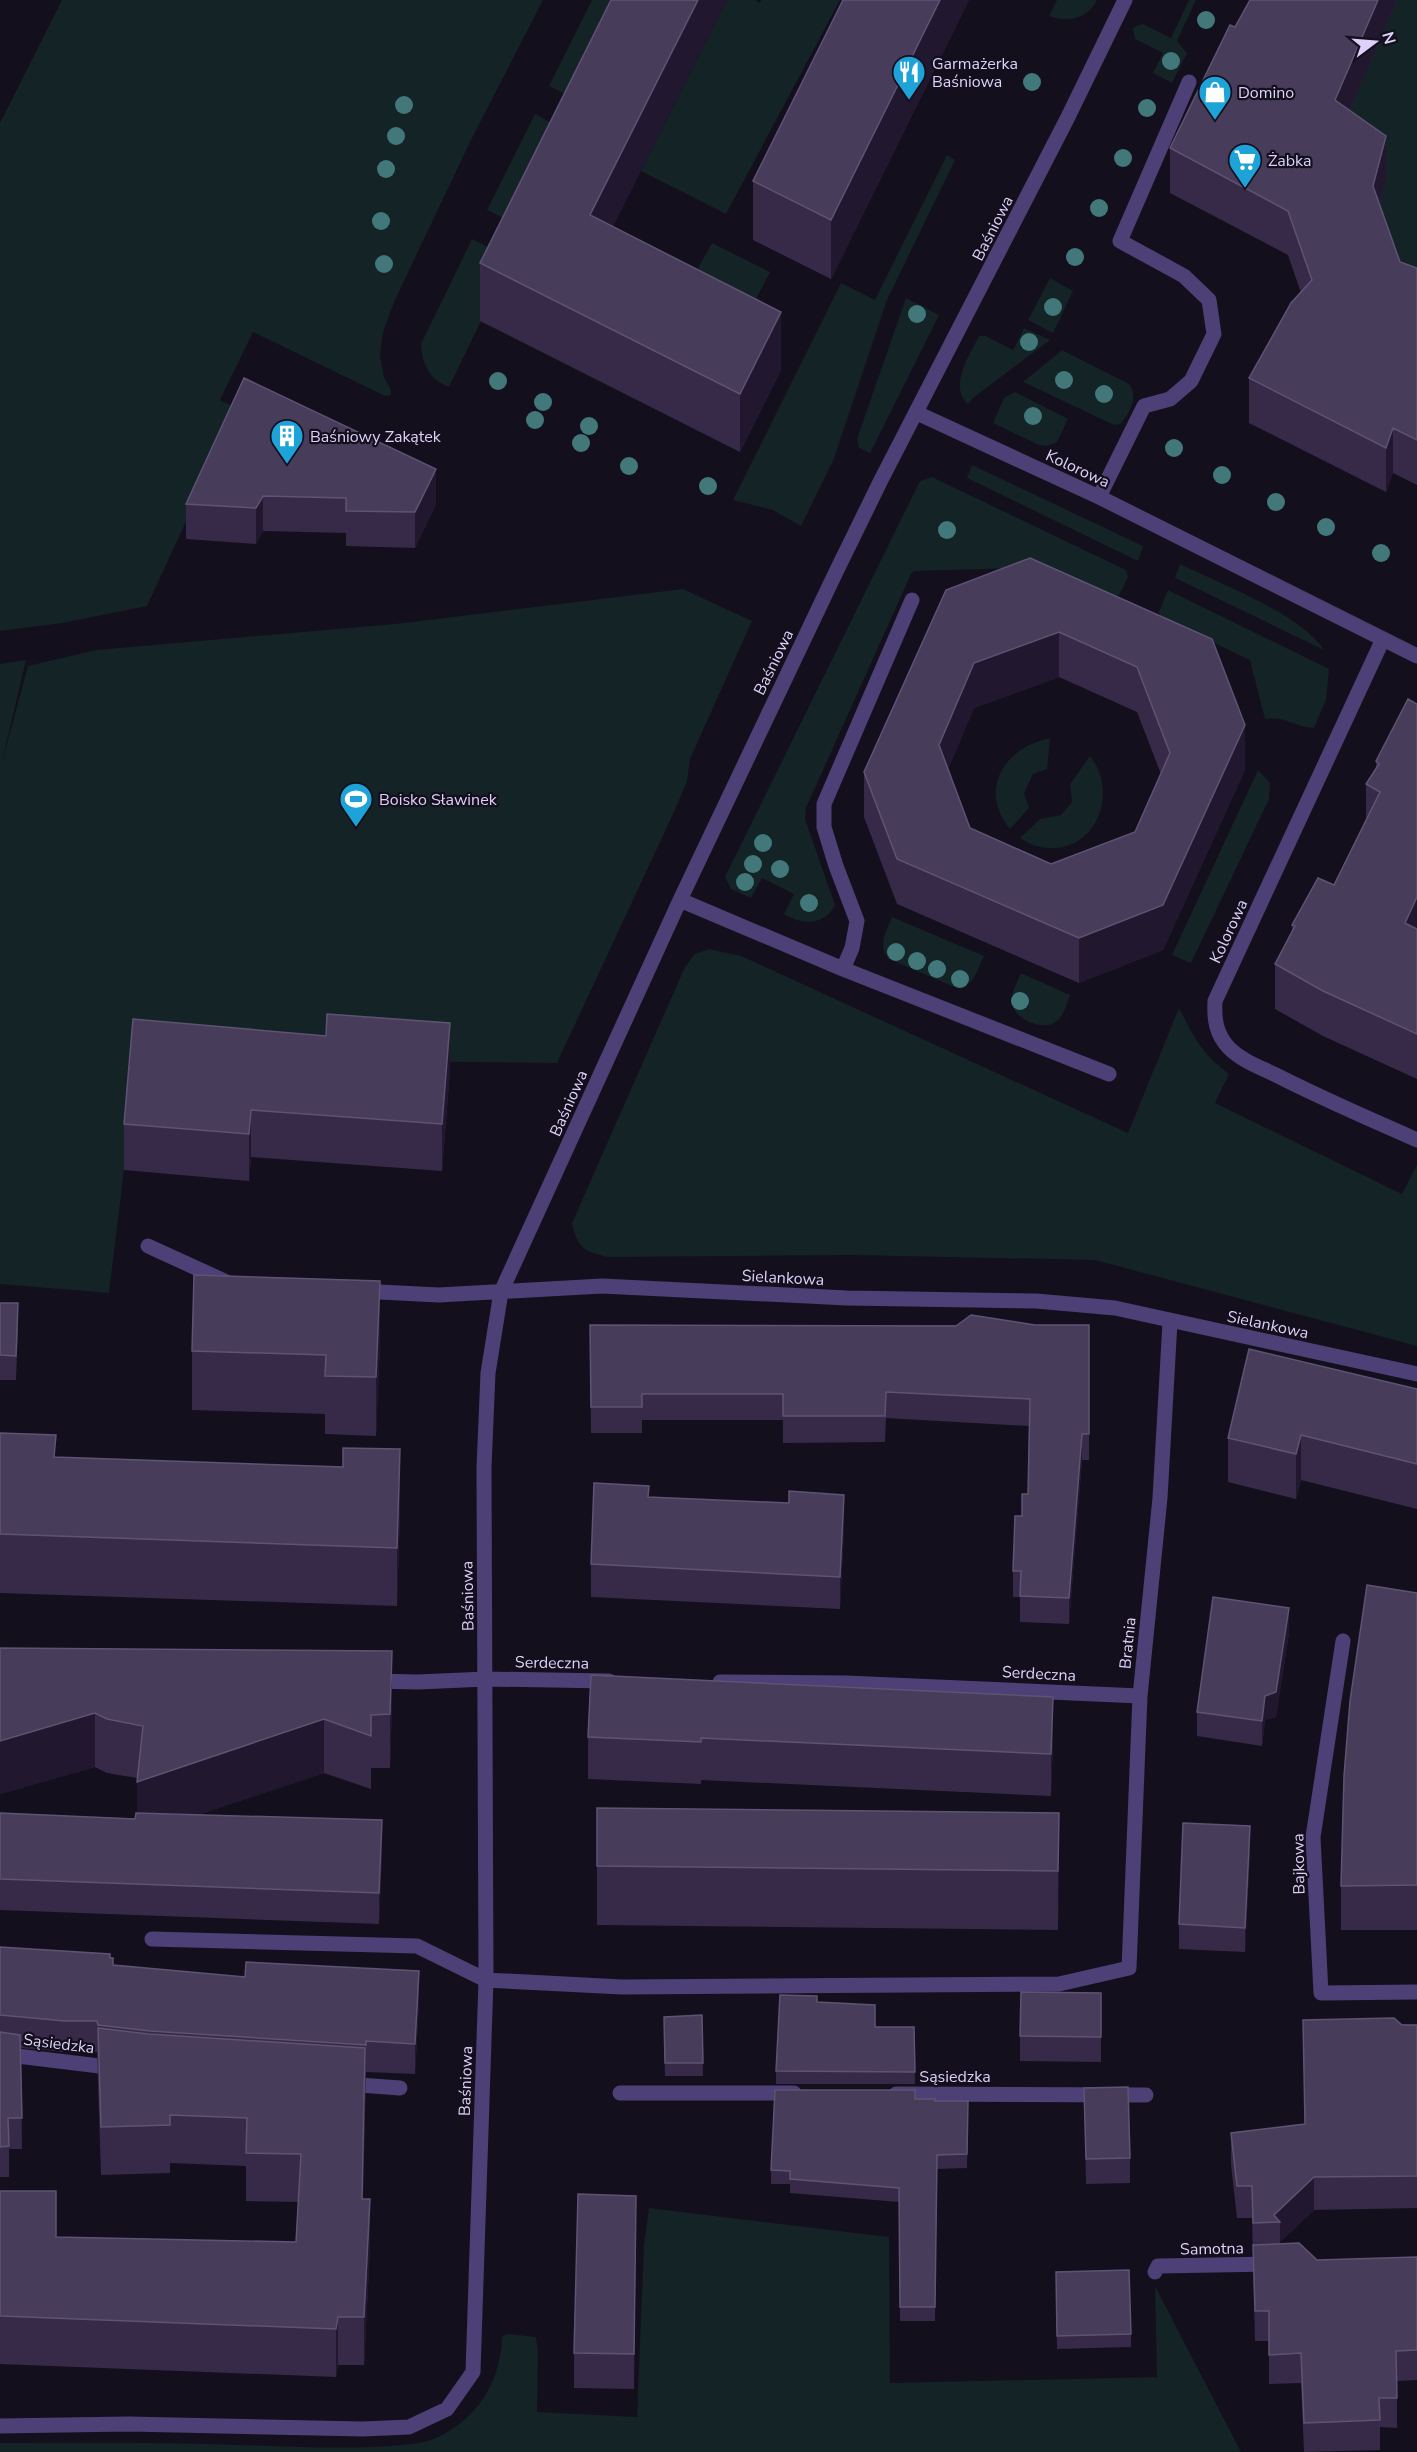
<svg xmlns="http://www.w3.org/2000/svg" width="1417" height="2452" viewBox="0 0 1417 2452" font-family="'Nunito Sans',sans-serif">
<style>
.green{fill:#132326}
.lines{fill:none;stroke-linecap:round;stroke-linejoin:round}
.minor{stroke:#4c4076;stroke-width:15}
.tree{fill:#42787a}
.wall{fill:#362a48;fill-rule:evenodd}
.shaded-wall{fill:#21172f}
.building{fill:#483c5b;stroke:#5f5374;stroke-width:1.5;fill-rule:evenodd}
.labels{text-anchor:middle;stroke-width:4.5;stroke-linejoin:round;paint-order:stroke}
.poi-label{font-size:16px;fill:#ddd1f9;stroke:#140f1d;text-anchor:start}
.street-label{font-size:16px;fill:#ddd1f9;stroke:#140f1d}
</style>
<rect width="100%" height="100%" fill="#140f1d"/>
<path class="green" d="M62,0H543L471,140L395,300L383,332L380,355L384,377L391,390V395L385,396L253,332L220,400L238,409L147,606L62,623L0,631V123Z
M592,0H641L587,105L549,86Z
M727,0H755L760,3L761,0H840L726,214L641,171Z
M1057,0H1097C1088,19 1067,23 1049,16Z
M1189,0H1196L1177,41L1187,53L1172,83L1153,73L1163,53L1135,39L1133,29L1136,26L1143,24L1171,38Z
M1353,0H1417V452L1289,128Z
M535,114L573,134L526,229L487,210Z
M947,155L955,160L887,300L833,461L801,526L773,510L733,500L841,283L875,300Z
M472,239L511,259L449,387C430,380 422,365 421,344Z
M712,243L770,272L746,319L698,268Z
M1050,278L1073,291L1053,333L1028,320Z
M906,298L939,315L870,453L859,448L857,439Z
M1024,328L1050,340L973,398L968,404C948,387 970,354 979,336H986L1013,350Z
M1062,350L1129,384C1139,397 1130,413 1120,424L1114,425L1023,382Z
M1015,392L1068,419L1057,442L1047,446L1039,445L993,423L1004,398Z
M972,465L1143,546L1138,561L967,478Z
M932,477L1126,570L1128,577L1119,595L1113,597L1048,567L914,571L911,574L806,808L805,819L835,905C825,926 801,925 784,914L794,894L762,878L751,898L731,889L725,877L920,481Z
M1180,564C1223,585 1299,613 1324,650L1175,578Z
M683,589L752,621L690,759L687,781L674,812L557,1063L147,1058L124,1170L109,1293L0,1284V664L26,660L1,766L28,666L96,650L395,624Z
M1168,590L1329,669L1326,700L1314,728C1295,727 1286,716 1265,719L1250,660L1161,618L1159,612Z
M1046,739H1050L1047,769L1033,774L1024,793L1029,808L1010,829C979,791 1002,750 1046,739Z
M1090,756C1122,796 1091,861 1037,846C1031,845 1026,841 1020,838L1040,819L1061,815L1072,802L1070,784Z
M1258,770L1270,783L1269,799L1191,963L1172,955Z
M892,917L984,956C976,971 976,985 957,988L889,959C877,945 886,932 892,917Z
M709,949L741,956L1128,1133L1179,1008C1195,1038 1200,1052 1229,1074L1215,1103L1402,1194L1417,1165V1346L1095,1260L852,1255L608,1257C583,1251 578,1248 572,1223L685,967L695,954Z
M1021,973L1070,995C1067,1003 1064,1015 1058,1020C1046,1033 1015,1020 1012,1004C1010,993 1017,983 1021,973Z
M649,2208L889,2237L890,2383L1157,2377L1155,2286L1241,2452H0V2443C79,2443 158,2442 237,2445C289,2446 380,2452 428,2441C473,2425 501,2385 502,2337L507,2334L536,2337L538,2353L537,2412L637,2417L644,2244Z"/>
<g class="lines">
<path class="minor" d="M917,413L1099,497L1417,656
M1099,497L1144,406L1170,399L1191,381L1214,334L1209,300L1184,276L1120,241L1189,82
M1383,639L1215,1001C1214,1020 1216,1034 1229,1048C1242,1061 1262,1068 1278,1076C1323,1099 1370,1119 1417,1140
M680,900L843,969L1109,1074
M843,969L852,948L857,921L836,866L824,827V804L912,600
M148,1246L231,1284
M360,1291L439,1295L602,1286L847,1298L1036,1301L1115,1308L1417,1374
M1343,1641L1313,1837L1321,1993L1417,1992
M372,1681L418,1682L486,1679L609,1681
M720,1682L846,1683L1140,1696
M152,1939L417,1946L486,1980L622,1987L1059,1984L1129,1968L1140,1696L1160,1498L1170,1322
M0,2054L116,2068
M346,2084L400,2088
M620,2093H794
M896,2094L1146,2095
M1155,2272L1158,2266L1273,2264
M0,2426L128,2424L363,2429L409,2427L447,2409L473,2372L486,1980L484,1467L488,1373L501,1292L680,900L835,574L881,480L1067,119L1125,0"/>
</g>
<g class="tree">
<circle cx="1206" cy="20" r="9"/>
<circle cx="1171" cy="61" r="9"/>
<circle cx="1032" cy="82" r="9"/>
<circle cx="404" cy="105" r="9"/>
<circle cx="1147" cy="108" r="9"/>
<circle cx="396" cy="136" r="9"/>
<circle cx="1123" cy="158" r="9"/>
<circle cx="386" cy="169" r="9"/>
<circle cx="1099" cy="208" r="9"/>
<circle cx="381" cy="221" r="9"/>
<circle cx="1075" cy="257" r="9"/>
<circle cx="384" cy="264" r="9"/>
<circle cx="1053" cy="307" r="9"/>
<circle cx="917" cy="314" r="9"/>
<circle cx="1029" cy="342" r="9"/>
<circle cx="1064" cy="380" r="9"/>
<circle cx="498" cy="381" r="9"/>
<circle cx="1104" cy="394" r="9"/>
<circle cx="543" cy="402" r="9"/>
<circle cx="1033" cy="416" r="9"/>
<circle cx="535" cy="420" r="9"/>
<circle cx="589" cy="426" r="9"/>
<circle cx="581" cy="443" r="9"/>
<circle cx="1174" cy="448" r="9"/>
<circle cx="629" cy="466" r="9"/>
<circle cx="1222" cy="475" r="9"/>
<circle cx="708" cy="486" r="9"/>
<circle cx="1276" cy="502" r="9"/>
<circle cx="1326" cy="527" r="9"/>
<circle cx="947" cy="530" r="9"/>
<circle cx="1381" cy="553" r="9"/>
<circle cx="763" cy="843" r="9"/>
<circle cx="753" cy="864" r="9"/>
<circle cx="780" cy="869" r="9"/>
<circle cx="745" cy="882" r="9"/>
<circle cx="809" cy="903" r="9"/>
<circle cx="896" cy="952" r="9"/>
<circle cx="917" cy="961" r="9"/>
<circle cx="937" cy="969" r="9"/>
<circle cx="960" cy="979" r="9"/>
<circle cx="1020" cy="1001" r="9"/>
</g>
<path class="wall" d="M840,0H969L831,279L753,240V181L843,1Z
M1250,0H1397L1350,110L1386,180L1380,204L1400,262L1417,268V485L1393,473L1386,492L1249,423V378L1301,293L1288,255L1170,193V148Z
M614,227L781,370L740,452L480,321V263Z
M244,378L436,504L415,548L346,546V533L263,531L256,544L186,539V504Z
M1030,558L1245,770L1163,950L1079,983L897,904L864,817V772ZM1059,677L1137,712L1161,774L1135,832L1051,864L970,828L948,769L974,708Z
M1417,704V1079L1323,1036L1275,1009V964L1292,930V925L1334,885L1366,821V784L1376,768V761Z
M326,1036L450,1070L442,1171L251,1157L249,1181L124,1170V1124Z
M0,1303L18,1328L16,1380H0Z
M590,1325H1089V1460H1082L1069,1624L1020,1622V1597H1013V1571L1022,1516L1028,1494L1029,1426L886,1418L885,1442L783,1443V1420H642V1433H591Z
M380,1340L376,1436L325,1434V1414L192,1410V1351Z
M1417,1389V1509L1301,1480L1296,1499L1228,1482V1438Z
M0,1433L56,1457L400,1508L397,1606L0,1593Z
M649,1497L844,1527L840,1609L591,1597V1564Z
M1417,1593V1930H1341V1886Z
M1289,1633L1276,1717L1265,1720L1262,1746L1197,1736V1712Z
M0,1648L392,1704L390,1768H371V1789L324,1773L197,1815L382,1851L379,1924L0,1910V1813L135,1819L137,1813V1778L107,1773L95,1767L0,1794Z
M588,1737L1053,1739L1051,1796L701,1780V1784L588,1779Z
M597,1808L1059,1813L1058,1930L597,1925Z
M1250,1851L1245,1952L1179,1949V1924Z
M0,1947L110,1958L113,1965L419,2002L415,2074L366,2072L363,2199L370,2247L364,2365H338L336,2377L0,2364V2191L56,2237L296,2242L298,2202L246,2201V2166L170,2163V2173L101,2175L97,2052H65L21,2048L22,2149H9V2177H0Z
M1101,1993V2062L1020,2061V2036Z
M817,2002L875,2027H914L915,2084H776V2071Z
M702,2015L703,2076H665L664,2029Z
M1303,2020L1417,2025V2208L1314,2210L1280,2242V2244L1317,2260L1417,2257V2380L1397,2381V2428L1380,2427V2450L1304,2452L1301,2383L1269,2384V2341H1255L1252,2218H1237L1231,2165V2133L1305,2124Z
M1084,2088L1130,2158V2183L1086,2184Z
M935,2101H968L967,2168L937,2169L935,2321H900L899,2202L790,2193V2184H771V2170Z
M636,2231L634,2389L574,2388V2353Z
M1056,2272L1131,2334V2347L1057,2349Z"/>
<path class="shaded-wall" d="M698,0H727L590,273V215Z
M940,0H969L831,279V220Z
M1378,0H1397L1335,145V100Z
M1386,136V180L1373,230V186Z
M781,312V370L740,452V394Z
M1393,428V473L1386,492V448Z
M436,469V504L415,548V512Z
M263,496V531L256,544V508Z
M1059,632V677L974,708L939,790V745L974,663Z
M1245,725V770L1163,950L1079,983V938Z
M1417,897V942L1405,923Z
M450,1023V1070L442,1171V1124Z
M251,1110V1157L249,1181V1134Z
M380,1281V1340L376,1436V1377Z
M1082,1434V1460L1069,1624V1598Z
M1301,1435V1480L1296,1499V1454Z
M400,1449V1508L397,1606V1548Z
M844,1495V1527L840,1609V1577Z
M1289,1608V1633L1276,1717L1265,1720L1262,1746V1721L1265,1696Z
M392,1651V1704L390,1768V1714Z
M1053,1697V1739L1051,1796V1754Z
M95,1713V1767L0,1794V1741Z
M324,1719V1773L137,1835V1782Z
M1059,1813V1871L1058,1930V1871Z
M382,1820V1851L379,1924V1893Z
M1250,1826V1851L1245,1952V1928Z
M419,1971V2002L415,2074V2044Z
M365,2048V2096L362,2246V2199Z
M1314,2177V2210L1280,2242V2222L1274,2215Z
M636,2196V2231L634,2389V2354Z
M370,2199V2247L364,2365V2317Z
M338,2317V2365L336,2377V2329Z"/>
<path class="building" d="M611,0H698L590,215L781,312L740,394L480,263Z
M843,0H940L831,220L753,181Z
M1250,0H1378L1335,100L1386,136L1373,186L1400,262L1417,268V440L1393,428L1386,448L1249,378L1291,303L1312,280L1288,211L1170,148L1230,25L1235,27Z
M244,378L436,469L415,512L346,511V498L263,496L256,508L186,504Z
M1030,558L1212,639L1245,725L1163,905L1079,938L897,859L864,772L946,590ZM1059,632L1137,667L1170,753L1135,832L1051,864L970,828L939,745L974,663Z
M1408,699L1417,704V897L1405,923L1417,929V1034L1323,991L1275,964L1295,926L1292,925L1318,878L1334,885L1380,792L1366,784L1379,764L1376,761Z
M327,1014L450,1023L442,1124L251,1110L249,1134L124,1124L133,1019L326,1036Z
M194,1275L380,1281L376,1377L325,1376L326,1355L192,1351Z
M0,1303H18L16,1356L0,1355Z
M971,1315L1035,1325H1089V1434H1082L1069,1598L1020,1596L1021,1571H1013L1015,1516H1022V1494H1028L1030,1399L886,1392L885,1416H783V1394H642V1407H591L590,1325L956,1326Z
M1249,1349L1417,1389V1464L1301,1435L1296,1454L1228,1438Z
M0,1433L56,1435L54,1457L343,1467V1448L400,1449L397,1548L0,1534Z
M594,1483L649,1486L648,1497L789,1503V1491L844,1495L840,1577L591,1564Z
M1367,1585L1417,1593V1885L1341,1886L1344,1776L1350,1701Z
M1213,1597L1289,1608L1276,1692L1265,1696L1262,1721L1197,1712Z
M0,1648L392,1651L390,1714L371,1715V1736L324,1719L137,1782L143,1726L107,1719L95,1713L0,1741Z
M591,1675L1053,1697L1051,1754L701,1738V1742L588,1737Z
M597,1808L1059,1813L1058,1871L597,1866Z
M0,1813L135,1819L136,1813L382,1820L379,1893L0,1879Z
M1183,1823L1250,1826L1245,1928L1179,1924Z
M0,1947L110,1954V1958H113V1965L245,1977L246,1962L419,1971L415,2044L366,2041V2045L150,2031L98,2025L97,2021H65L0,2015Z
M1021,1992L1101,1993V2037L1020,2036Z
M780,1995L817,1996V2002L875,2005V2027H914L915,2072L776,2071Z
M702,2015L703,2063H665L664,2017Z
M1394,2018L1402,2025H1417V2176L1314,2177L1274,2215L1280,2222L1253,2223L1252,2186H1237L1231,2133L1305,2124L1303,2020Z
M98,2028L148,2034L365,2048L362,2199H370L364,2317H338L336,2329L0,2316V2191H56V2237L296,2242L301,2154L246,2153L247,2118L170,2115V2125L101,2127Z
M0,2032L20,2035L22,2118H8L9,2146L0,2147Z
M1128,2087L1130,2158L1086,2159L1084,2088Z
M775,2090H915V2099H935V2101H968L967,2154L937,2155L935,2307H900L899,2188L790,2179V2171L771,2170Z
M578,2194L636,2196L634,2354L574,2353Z
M1299,2243L1317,2260L1417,2257V2350L1396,2351L1397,2398H1379L1380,2420L1304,2423L1301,2353L1269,2355V2311H1255L1253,2245Z
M1129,2270L1131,2334L1057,2336L1056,2272Z"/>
<defs>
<g id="restaurant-pin" transform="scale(1.725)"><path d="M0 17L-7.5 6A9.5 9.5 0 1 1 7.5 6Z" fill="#1da3d8" stroke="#140f1d"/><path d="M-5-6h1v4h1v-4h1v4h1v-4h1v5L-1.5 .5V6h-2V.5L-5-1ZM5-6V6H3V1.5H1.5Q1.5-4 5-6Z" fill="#fff"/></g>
<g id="shop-pin" transform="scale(1.725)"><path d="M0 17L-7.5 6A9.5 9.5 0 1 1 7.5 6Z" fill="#1da3d8" stroke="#140f1d"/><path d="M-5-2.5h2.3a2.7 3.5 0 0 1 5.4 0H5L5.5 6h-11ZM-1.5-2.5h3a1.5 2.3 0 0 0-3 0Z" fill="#fff"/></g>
<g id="supermarket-pin" transform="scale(1.725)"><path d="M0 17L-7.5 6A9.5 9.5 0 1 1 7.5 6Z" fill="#1da3d8" stroke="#140f1d"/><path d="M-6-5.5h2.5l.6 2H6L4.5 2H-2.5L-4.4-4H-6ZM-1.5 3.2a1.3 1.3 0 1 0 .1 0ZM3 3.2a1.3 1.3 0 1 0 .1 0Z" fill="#fff"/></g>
<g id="building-pin" transform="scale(1.725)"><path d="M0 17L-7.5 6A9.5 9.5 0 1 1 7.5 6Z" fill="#1da3d8" stroke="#140f1d"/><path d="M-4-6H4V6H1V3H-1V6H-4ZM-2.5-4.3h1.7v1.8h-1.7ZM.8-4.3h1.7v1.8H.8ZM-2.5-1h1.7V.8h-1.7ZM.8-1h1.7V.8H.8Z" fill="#fff"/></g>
<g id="stadium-pin" transform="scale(1.725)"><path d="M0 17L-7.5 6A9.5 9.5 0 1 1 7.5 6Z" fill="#1da3d8" stroke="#140f1d"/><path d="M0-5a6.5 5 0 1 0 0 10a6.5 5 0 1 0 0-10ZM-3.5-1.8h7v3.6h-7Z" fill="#fff"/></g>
</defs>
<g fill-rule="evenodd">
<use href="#restaurant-pin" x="909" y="72"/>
<use href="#shop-pin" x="1215" y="92"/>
<use href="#supermarket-pin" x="1245" y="160"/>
<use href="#building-pin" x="287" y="436"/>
<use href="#stadium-pin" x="356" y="799"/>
</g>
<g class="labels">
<g class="poi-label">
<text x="932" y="69">Garmażerka<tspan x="932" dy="18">Baśniowa</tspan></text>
<text x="1238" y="98">Domino</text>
<text x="1268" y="166">Żabka</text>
<text x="310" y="442">Baśniowy Zakątek</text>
<text x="379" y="805">Boisko Sławinek</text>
</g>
<g class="street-label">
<text transform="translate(992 228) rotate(-63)" y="6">Baśniowa</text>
<text transform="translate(1078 468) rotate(25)" y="6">Kolorowa</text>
<text transform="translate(773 662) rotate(-64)" y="6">Baśniowa</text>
<text transform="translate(1228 931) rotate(-65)" y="6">Kolorowa</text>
<text transform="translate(568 1103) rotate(-66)" y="6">Baśniowa</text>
<text transform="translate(783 1277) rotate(3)" y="6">Sielankowa</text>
<text transform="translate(1268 1324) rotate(12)" y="6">Sielankowa</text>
<text transform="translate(467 1596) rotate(-91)" y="6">Baśniowa</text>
<text transform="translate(1127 1643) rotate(-84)" y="6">Bratnia</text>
<text transform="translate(552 1662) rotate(1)" y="6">Serdeczna</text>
<text transform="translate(1039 1673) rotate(3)" y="6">Serdeczna</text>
<text transform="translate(1298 1864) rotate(-91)" y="6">Bajkowa</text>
<text transform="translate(59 2043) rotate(7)" y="6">Sąsiedzka</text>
<text x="955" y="2082">Sąsiedzka</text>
<text transform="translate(465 2081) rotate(-88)" y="6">Baśniowa</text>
<text transform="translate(1212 2248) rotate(-1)" y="6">Samotna</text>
</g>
</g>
<g transform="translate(1375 42) rotate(74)" stroke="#140f1d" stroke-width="4.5" paint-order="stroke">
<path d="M0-4.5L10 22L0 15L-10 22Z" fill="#ddd1f9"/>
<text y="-9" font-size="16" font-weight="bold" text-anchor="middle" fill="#ddd1f9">N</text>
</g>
</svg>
